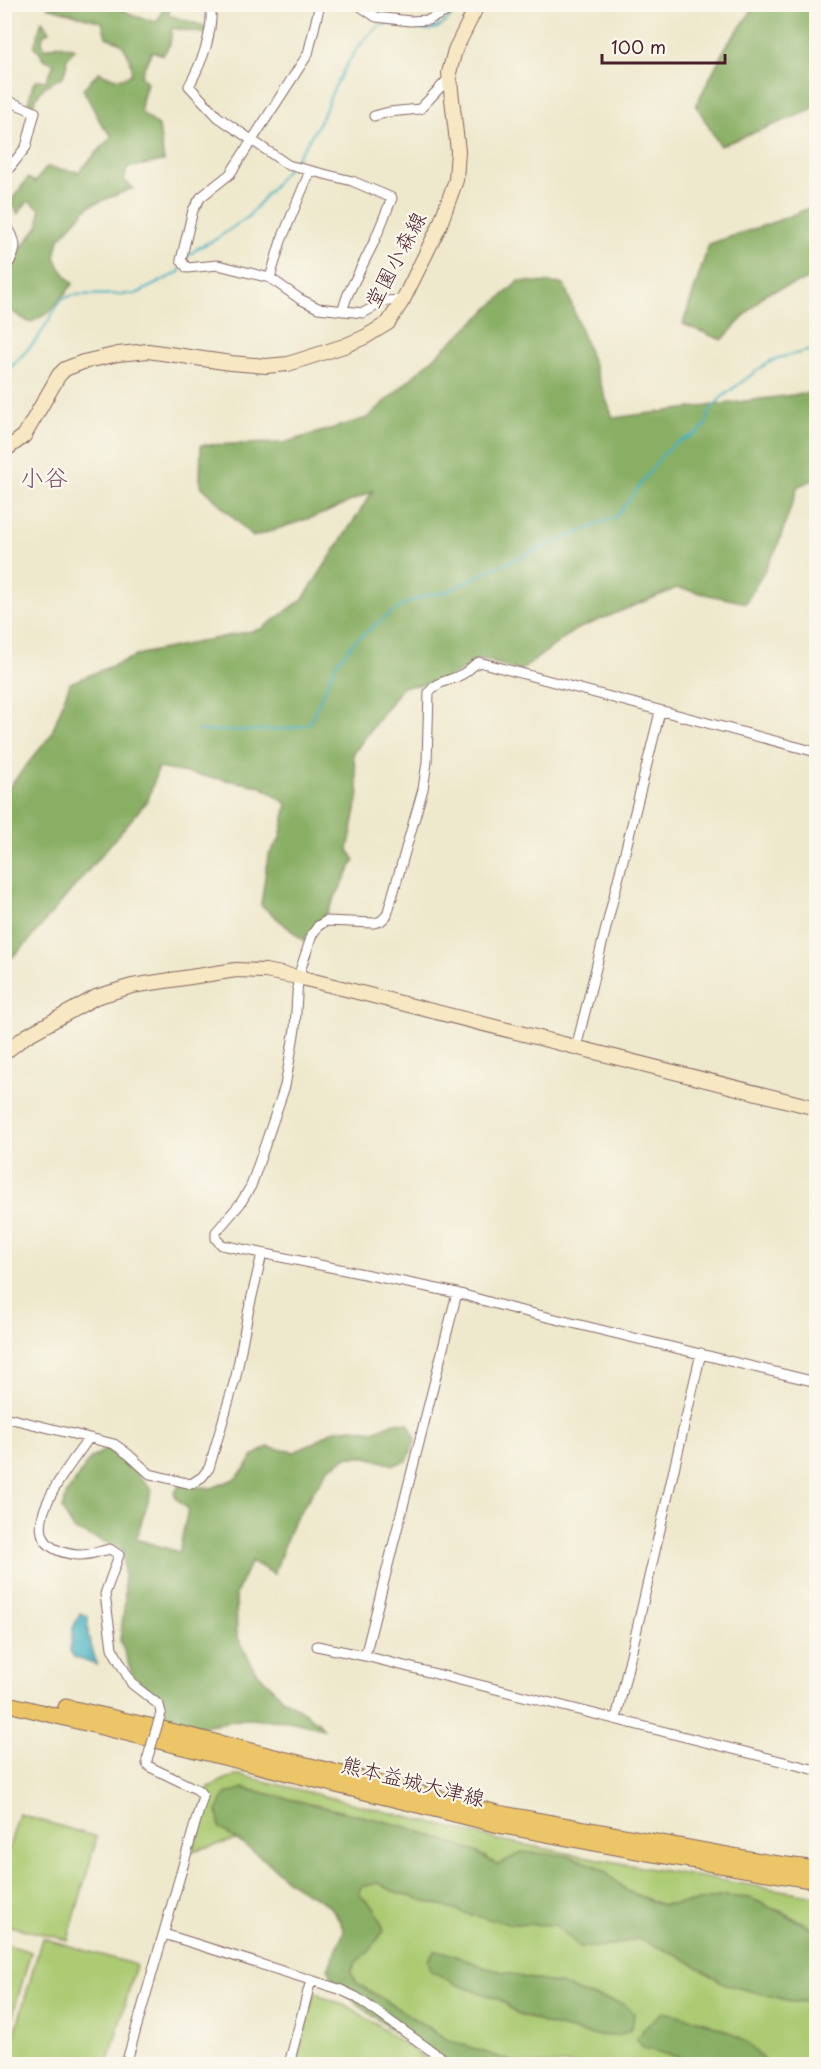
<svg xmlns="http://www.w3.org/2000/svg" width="821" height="2069" viewBox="0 0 821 2069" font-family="'Playpen Sans','Klee One',sans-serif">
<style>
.green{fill:#accb73;stroke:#7b754f;stroke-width:1.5}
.forest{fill:#89af65;stroke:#6a6748;stroke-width:1.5}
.water{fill:#44b0c1;stroke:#476876;stroke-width:1.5}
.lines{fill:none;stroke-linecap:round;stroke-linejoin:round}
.stream{stroke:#44b0c1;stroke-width:2}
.street-casing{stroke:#836563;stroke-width:11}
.secondary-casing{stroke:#836563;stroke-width:16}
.primary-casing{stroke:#836563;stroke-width:17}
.street{stroke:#fff;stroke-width:9}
.secondary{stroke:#f7e8c3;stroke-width:14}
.primary{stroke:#ecc569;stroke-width:15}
.street-bridge-casing{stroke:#836563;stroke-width:11;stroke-linecap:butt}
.street-bridge{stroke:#fff;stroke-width:9}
.labels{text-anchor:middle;stroke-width:4.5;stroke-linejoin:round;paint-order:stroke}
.street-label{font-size:21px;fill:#4a1f2b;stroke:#fbf7ec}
.quarter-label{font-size:24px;fill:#7c526c;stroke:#fbf7ec}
</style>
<rect width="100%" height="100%" fill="#fbf7ec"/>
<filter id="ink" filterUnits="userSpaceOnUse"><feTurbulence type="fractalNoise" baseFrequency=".0167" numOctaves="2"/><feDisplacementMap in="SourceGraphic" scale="12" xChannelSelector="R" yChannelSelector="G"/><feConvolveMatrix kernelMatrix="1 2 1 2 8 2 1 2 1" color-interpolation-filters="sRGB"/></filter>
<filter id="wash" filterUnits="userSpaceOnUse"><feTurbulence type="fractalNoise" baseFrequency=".008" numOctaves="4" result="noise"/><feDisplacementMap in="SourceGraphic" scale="24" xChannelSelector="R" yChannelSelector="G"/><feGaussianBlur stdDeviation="1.35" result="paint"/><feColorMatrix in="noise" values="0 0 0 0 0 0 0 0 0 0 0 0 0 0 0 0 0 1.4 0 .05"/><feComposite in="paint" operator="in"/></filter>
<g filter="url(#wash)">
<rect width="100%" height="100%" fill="#eee8cc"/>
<path class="green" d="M240,1775L499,1840L641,1867L816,1896V1930L781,1911L724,1896L694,1902L662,1905L627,1891L599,1867L508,1860L498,1866L476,1852L407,1827L243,1788L220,1828L236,1840L192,1851L209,1787L228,1778Z
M19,1814L97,1837L68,1940L5,1925V1861Z
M370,1864L816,1961V2064H472L340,1978L351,1954L341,1882Z
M42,1938L136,1965L108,2064H15L7,2062Z
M5,1944L31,1952L5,2042L4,1944Z
M315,1991L323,1997L353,2009L434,2064H296Z"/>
<path class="forest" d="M48,5H118L117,7L134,16L157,22L163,9L160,7L161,5H171L168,15L207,27L206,34L172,28L170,44L163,55L152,51L141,75L147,83L142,101L141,112L159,127L164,161L127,168L124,180L133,188L89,206L59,239L55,257L60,268L73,284L50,312L30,323L5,307L4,281L22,247L39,225L40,209L28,201L18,214L10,202L28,178L35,182L47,167L79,172L112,136L102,125L83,89L99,72C111,78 119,82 131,74C134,65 127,50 120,43C116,40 110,39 106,37L102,22L47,7Z
M756,5H816V104L809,111L720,146L696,105L725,48Z
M42,21L50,31L43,35L42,43L45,49L59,45L75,49L66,60L67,65L63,77C46,86 41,86 33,105L28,104L33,84L38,80L46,81L54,64L42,58L40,52L34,47Z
M816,205V277L766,293L722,340L683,324L709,244L777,221Z
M519,281L564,284L613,418L816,392V479L798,486L777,548L746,603L677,588L575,630L520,671L479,658C455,679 433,684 402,687L353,754L359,794L348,850L355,860L323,920L310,930L304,941L261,905L268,856L280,838L287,804L260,786L158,768L148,800L25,945L5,964V792L51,735L70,683L141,654L261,629L303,599L373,491L325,513L253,537L200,485L201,445L283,443L367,418Z
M395,1422L408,1423L416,1439L407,1461L394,1465L367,1457H347L329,1468L293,1522L274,1574L251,1561L236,1594L237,1636L255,1670L282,1698L317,1721L324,1729L288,1721L245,1719L190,1728L167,1718L165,1704L133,1676L120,1640L125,1602L123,1549L74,1530L62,1509L67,1493L91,1458L107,1449L120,1458L152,1489L136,1539L179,1552L188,1509L178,1500L174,1493L180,1485L212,1488L236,1478L248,1465L253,1456L268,1447L294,1452L312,1444L334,1430L353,1428L374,1431Z
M243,1788L407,1827L476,1852L498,1865L522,1852L569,1856L599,1867L627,1891L662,1905L694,1902L724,1896L751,1898L816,1930V2001L794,2002L727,1985L678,1955L637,1939L604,1947H580L555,1925L510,1924L464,1913L393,1891L378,1883L361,1887L359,1894L375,1909L384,1930L369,1952L356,1962L351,1972L357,1983L448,2040L520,2064H441L374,2017L335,1985L328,1969L344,1932C335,1900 315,1900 291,1883C283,1878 277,1870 270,1864C254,1851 236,1840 220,1828L217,1812L225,1794Z
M434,1951L445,1952L484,1967L526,1978L560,1984L584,1994L624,2004L634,2013L632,2029L618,2036L592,2035L546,2024L516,2013L499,1999L460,1986L431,1971L428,1960Z
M663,2012C693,2018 724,2025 749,2045C756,2051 761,2059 769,2064H711L691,2061L644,2048L636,2039L648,2024Z"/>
<path class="water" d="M80,1613L88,1616V1634L97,1665L74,1657L70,1651L73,1628Z"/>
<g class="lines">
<path class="stream" d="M292,164C302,150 312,136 320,121C325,113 327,104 331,95C342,72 357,43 378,27C397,13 430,50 453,13
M186,258L198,248L216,239L248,217L288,168
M4,375L38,338L61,300L73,295L136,294L179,272L182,266
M197,731C226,730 284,733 309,724L336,664L353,643L381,620L405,604L427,595L447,592L494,568L616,517L662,456L674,444L698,433L705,426L711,409L722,397L767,363L778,358L816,349"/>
</g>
</g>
<g filter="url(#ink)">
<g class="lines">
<g class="street-casing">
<path id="street" d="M211,4C213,34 203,60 189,86L218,117L288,165L352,181L392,198L374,242L348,294L342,311
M320,4L308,54L230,174L201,197L193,210L181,260L187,268L218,265L270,278L300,299L318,308L363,313L385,301L403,300
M357,4L376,17L410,21L428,20L463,4
M4,99L35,112L26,147L4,175
M374,116L389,112L420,109L450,77
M4,221C17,240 20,251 4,269
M270,278L281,241L310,171
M816,752L479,662C473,665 471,668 467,671C455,681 439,679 429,692L427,762L423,789L387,915L381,921L374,923L326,921L318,926L312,935L298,977L295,1029L285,1086L251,1186L240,1204L216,1232V1239L222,1245L457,1293L510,1308L816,1382
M576,1048L660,712
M4,1417L114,1444L128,1454L150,1474L191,1484L202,1477L209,1468L236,1376L248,1313L262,1254
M89,1438C67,1470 0,1547 78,1555C87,1556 100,1551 110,1549L119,1555L105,1594L112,1648L132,1684L159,1705L161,1713
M317,1646L365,1656L816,1770
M365,1656L457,1293
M616,1719L701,1353
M164,1934L339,1989L356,1997L450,2064
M126,2064L203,1796L198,1790L150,1767L147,1764V1760
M289,2064L311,1980"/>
</g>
<g class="secondary-casing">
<path id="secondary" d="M4,451L24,436L59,375L65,369L83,362L118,354L148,351L231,363L266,366L288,364L344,346L365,337L388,323L403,300L439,227L456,180L458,151L449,73L455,50L478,4
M4,1053L26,1036L96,997L132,986L236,970L265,971L298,977L816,1108"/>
</g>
<g class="primary-casing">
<path id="primary" d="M4,1703L503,1826L647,1853L816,1881
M66,1707L167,1730L498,1813L772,1863L816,1869"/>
</g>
<use href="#street" class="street"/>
<use href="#secondary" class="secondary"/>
<use href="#primary" class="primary"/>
<g class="street-bridge-casing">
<path id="street-bridge" d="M147,1760L161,1713"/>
</g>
<use href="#street-bridge" class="street-bridge"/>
</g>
</g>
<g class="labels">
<g class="street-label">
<text transform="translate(396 260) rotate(-62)" y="7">堂園小森線</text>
<text transform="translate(413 1782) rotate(14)" y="7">熊本益城大津線</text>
</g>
<g class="quarter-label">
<text x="44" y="486">小谷</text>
</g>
</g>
<rect width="821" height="2069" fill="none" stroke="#fbf7ec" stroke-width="24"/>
<path d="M602 54v9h123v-9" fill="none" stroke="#4a1f2b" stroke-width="3"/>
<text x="611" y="54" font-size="18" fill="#4a1f2b" stroke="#fbf7ec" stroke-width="4.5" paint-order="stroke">100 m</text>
</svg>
